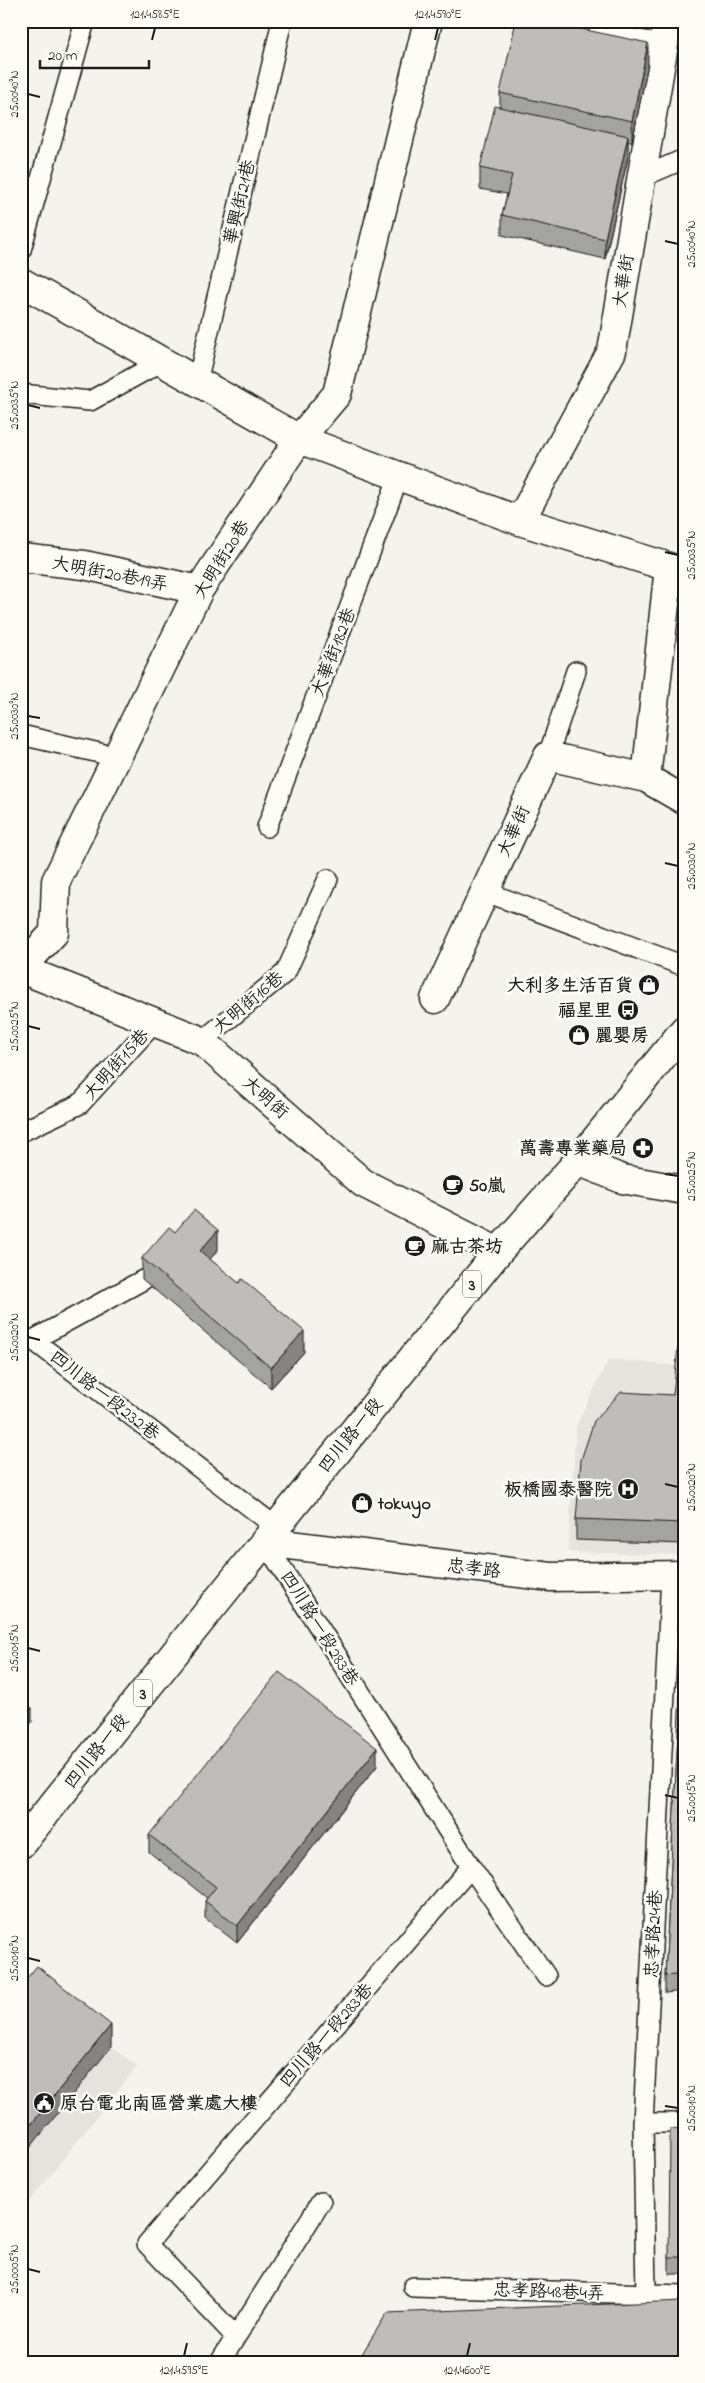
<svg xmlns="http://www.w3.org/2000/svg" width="705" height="2383" viewBox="0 0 705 2383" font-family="'Indie Flower','LXGW WenKai TC',sans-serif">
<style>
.built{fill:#e4e3de}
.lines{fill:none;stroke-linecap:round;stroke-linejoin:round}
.lane-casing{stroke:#1c1c1c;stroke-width:22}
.street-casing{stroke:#1c1c1c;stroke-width:31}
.secondary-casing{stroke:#1c1c1c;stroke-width:31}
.primary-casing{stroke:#1c1c1c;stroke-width:31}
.lane{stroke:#fdfcf7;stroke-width:19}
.street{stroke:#fdfcf7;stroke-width:28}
.secondary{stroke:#fdfcf7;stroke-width:28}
.primary{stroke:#fdfcf7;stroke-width:28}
.wall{fill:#a3a3a0;stroke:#1c1c1c}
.shaded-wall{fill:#858482;stroke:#1c1c1c}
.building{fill:#bebdba;stroke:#1c1c1c}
.ticks{fill:none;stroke:#1c1c1c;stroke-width:2}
.labels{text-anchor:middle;stroke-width:5;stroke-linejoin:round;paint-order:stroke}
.shield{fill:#fdfcf7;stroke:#605f5e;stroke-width:1}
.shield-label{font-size:16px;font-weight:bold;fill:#1c1c1c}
.street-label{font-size:18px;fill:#1c1c1c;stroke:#fdfcf7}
.poi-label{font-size:18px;font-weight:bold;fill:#1c1c1c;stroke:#fdfcf7;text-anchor:start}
.neatline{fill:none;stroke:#1c1c1c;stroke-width:2}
.ticks-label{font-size:12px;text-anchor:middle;fill:#1c1c1c}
</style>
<rect width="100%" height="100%" fill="#f4f3ee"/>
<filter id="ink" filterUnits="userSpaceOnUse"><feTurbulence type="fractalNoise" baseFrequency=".02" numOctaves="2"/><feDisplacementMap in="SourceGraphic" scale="10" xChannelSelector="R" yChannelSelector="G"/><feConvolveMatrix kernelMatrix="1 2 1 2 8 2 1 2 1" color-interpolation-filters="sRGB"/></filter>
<g filter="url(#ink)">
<path class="built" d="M609,1359L684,1367V1555L568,1552L576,1426Z
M21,1996L111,2047L137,2066L21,2212Z"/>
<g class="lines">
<g class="lane-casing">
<path id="lane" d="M549,21L664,45
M640,178L684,159
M21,250L85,21
M197,382L282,21
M21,394L90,401L161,362
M21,735L117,757
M548,756L576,671
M267,827L399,476
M486,892L684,966
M202,1041L286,972L328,879
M21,1132L80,1104L155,1022
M143,1280L33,1340L276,1527
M265,1542L471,1867L546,1976
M643,2123H684
M413,2287L684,2295
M646,2294L643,2123L671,1575
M235,2336L147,2244L471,1867
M220,2362L321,2202"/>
</g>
<g class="street-casing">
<path id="street" d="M428,21L337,394L299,439L520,521L612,351L668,21
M21,282L299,439L199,590L56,881L54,933L21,968
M520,521L669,567L646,778L684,800
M21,558L84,565L199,590
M21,969L202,1041L363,1183L498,1252
M435,999L548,756L646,778
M578,1161L622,1179L684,1190"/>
</g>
<g class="secondary-casing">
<path id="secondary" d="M265,1542L551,1577L684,1575"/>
</g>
<g class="primary-casing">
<path id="primary" d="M21,1844L498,1252L578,1161L684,1030"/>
</g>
<use href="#lane" class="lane"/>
<use href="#street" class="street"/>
<use href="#secondary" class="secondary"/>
<use href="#primary" class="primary"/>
</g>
<path class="wall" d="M648,64L632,142L628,141V157L605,259L502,235V215L507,194L480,189V168L500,107V93Z
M175,1232L218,1250L210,1259L304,1352L271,1388L142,1279V1258Z
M684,1348V1544L576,1540V1519L673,1395Z
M684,1623V1991L665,1993V1976Z
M377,1766L237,1943L205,1918V1901L207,1898L149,1852V1835Z
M684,2128V2274H669V2257Z"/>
<path class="shaded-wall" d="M648,43V64L632,142V121Z
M628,136V157L605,259V239Z
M218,1230V1250L200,1271V1251Z
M304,1331V1352L271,1388V1368Z
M32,1708V1722L21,1737V1723Z
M377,1748V1766L237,1943V1926Z
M111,2025V2047L21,2159V2137Z"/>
<path class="building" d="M516,21H543L648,43L632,121L500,93Z
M495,106L628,136L605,239L502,215L512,175L480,168Z
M194,1210L218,1230L200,1251L239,1283L242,1279L304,1331L271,1368L142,1258L169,1227L175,1232Z
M678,1347L684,1348V1523L576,1519L581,1460L594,1421L621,1392L673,1395Z
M684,1623V1974L665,1976Z
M279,1672L377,1748L237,1926L205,1901L216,1887L149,1835Z
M21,1700L32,1708L21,1723Z
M37,1966L111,2025L21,2137V1973L27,1978Z
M684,2128V2257H669L670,2129Z
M684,2301V2362H357L387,2313Z"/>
</g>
<path class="ticks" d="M152,40L155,28M435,40L438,28M28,94L40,97M665,241L678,244M28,405L40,408M665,552L678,555M28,716L40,718M665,863L678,866M28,1026L40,1029M665,1174L678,1176M28,1337L40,1340M665,1484L678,1487M28,1648L40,1651M665,1795L678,1798M28,1958L40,1961M665,2106L678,2108M28,2269L40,2272M184,2356L187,2343M467,2356L470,2343"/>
<defs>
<g id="shop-disc" transform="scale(1.125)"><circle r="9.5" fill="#1c1c1c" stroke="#fdfcf7"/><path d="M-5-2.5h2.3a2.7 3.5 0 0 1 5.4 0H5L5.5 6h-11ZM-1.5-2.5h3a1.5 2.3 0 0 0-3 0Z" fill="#fff"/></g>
<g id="bus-disc" transform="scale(1.125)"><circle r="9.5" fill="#1c1c1c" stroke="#fdfcf7"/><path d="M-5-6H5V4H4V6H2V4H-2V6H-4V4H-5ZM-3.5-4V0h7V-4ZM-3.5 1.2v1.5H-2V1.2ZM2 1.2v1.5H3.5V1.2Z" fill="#fff"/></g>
<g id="pharmacy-disc" transform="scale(1.125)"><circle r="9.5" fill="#1c1c1c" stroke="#fdfcf7"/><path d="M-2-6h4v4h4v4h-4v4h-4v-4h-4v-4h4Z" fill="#fff"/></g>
<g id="cafe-disc" transform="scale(1.125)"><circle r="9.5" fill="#1c1c1c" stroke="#fdfcf7"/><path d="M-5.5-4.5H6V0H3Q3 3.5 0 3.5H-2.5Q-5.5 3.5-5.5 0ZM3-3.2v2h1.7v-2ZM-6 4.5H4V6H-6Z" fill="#fff"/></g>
<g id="hospital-disc" transform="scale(1.125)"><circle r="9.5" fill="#1c1c1c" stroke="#fdfcf7"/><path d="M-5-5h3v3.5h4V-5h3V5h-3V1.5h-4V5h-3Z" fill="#fff"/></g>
<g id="civic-disc" transform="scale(1.125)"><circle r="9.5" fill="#1c1c1c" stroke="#fdfcf7"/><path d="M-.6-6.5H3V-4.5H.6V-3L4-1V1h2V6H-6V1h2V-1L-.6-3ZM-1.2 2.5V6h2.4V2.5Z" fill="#fff"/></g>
</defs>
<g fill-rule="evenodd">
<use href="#shop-disc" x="649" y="985"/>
<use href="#bus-disc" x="628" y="1010"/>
<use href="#shop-disc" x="579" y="1035"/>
<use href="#pharmacy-disc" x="643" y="1148"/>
<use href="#cafe-disc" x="453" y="1185"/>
<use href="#cafe-disc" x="415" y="1246"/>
<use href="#hospital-disc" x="628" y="1489"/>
<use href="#shop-disc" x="362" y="1503"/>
<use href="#civic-disc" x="44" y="2103"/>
</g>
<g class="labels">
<g class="shield">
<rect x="463" y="1270.5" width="18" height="27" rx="4"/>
<rect x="134" y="1679.5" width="18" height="27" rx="4"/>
</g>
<g class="shield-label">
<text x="472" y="1290">3</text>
<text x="143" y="1699">3</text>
</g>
<g class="street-label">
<text transform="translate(239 202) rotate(-77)" y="6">華興街21巷</text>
<text transform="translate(623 281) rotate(-81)" y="6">大華街</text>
<text transform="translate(221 559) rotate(-58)" y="6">大明街20巷</text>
<text transform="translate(110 573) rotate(11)" y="6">大明街20巷19弄</text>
<text transform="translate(333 652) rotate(-69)" y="6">大華街182巷</text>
<text transform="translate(513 831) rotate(-66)" y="6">大華街</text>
<text transform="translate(248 1002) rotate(-40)" y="6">大明街16巷</text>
<text transform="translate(116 1064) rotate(-48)" y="6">大明街15巷</text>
<text transform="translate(266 1097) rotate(41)" y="6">大明街</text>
<text transform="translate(105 1395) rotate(38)" y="6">四川路一段232巷</text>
<text transform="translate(350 1435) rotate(-51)" y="6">四川路一段</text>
<text transform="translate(474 1568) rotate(7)" y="6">忠孝路</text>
<text transform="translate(320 1628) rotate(58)" y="6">四川路一段283巷</text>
<text transform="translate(96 1751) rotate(-51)" y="6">四川路一段</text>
<text transform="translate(653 1934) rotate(-87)" y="6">忠孝路24巷</text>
<text transform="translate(326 2035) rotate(-49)" y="6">四川路一段283巷</text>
<text transform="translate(549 2291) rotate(2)" y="6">忠孝路48巷4弄</text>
</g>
<g class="poi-label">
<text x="633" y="991" text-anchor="end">大利多生活百貨</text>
<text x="612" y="1016" text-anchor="end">福星里</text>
<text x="595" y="1041">麗嬰房</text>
<text x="627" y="1154" text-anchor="end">萬壽專業藥局</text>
<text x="469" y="1191">50嵐</text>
<text x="431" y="1252">麻古茶坊</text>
<text x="612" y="1495" text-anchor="end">板橋國泰醫院</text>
<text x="378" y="1509">tokuyo</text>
<text x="60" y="2109">原台電北南區營業處大樓</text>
</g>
</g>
<rect width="705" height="2383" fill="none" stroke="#fdfcf7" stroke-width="55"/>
<path d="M40 60v8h109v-8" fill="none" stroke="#1c1c1c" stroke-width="2.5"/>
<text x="48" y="60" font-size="15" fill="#1c1c1c" stroke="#fdfcf7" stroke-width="4" paint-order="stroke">20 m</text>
<rect x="28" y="28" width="650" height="2328" class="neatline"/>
<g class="ticks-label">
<text x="155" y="18">121.4585°E</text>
<text x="438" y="18">121.4590°E</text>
<text transform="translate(14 94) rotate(-90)" y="4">25.0040°N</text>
<text transform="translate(691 244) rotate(-90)" y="4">25.0040°N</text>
<text transform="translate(14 405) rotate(-90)" y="4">25.0035°N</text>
<text transform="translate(691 555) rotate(-90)" y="4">25.0035°N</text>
<text transform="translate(14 716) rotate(-90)" y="4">25.0030°N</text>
<text transform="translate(691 866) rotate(-90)" y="4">25.0030°N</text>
<text transform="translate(14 1026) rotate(-90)" y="4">25.0025°N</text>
<text transform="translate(691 1176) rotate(-90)" y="4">25.0025°N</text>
<text transform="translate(14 1337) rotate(-90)" y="4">25.0020°N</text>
<text transform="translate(691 1487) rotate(-90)" y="4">25.0020°N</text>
<text transform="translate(14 1648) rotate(-90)" y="4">25.0015°N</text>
<text transform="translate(691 1798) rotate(-90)" y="4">25.0015°N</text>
<text transform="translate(14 1958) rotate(-90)" y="4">25.0010°N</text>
<text transform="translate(691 2108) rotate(-90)" y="4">25.0010°N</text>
<text transform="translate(14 2269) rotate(-90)" y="4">25.0005°N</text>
<text x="184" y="2374">121.4595°E</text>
<text x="467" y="2374">121.4600°E</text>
</g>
</svg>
